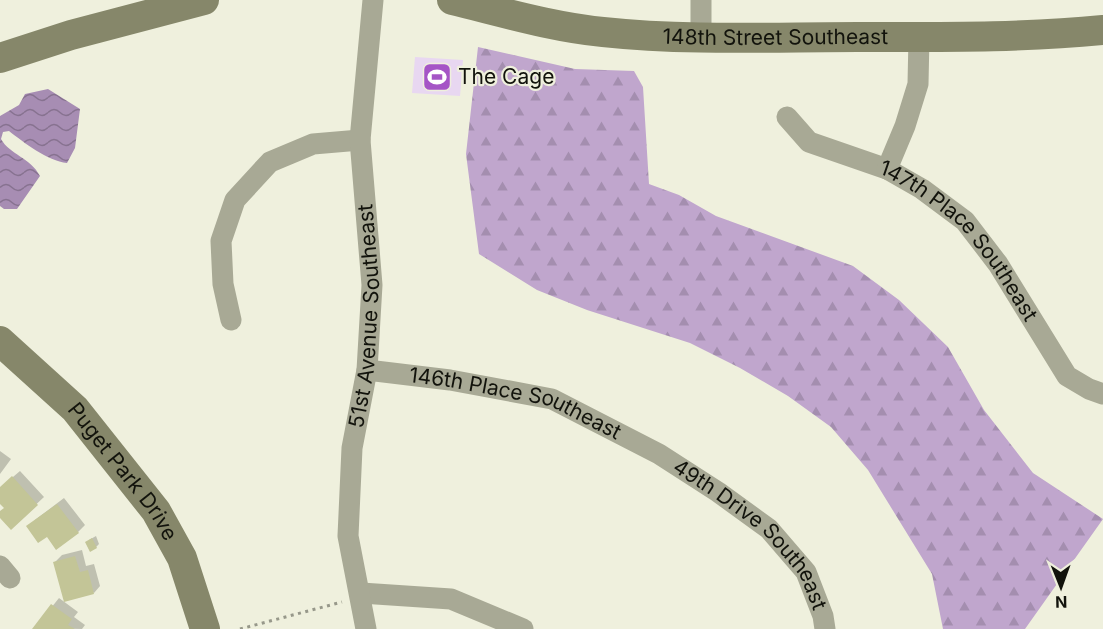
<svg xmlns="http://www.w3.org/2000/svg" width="1103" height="629" viewBox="0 0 1103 629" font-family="Inter,sans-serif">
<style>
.forest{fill:url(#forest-firs)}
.park{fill:#e8d7f1}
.water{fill:url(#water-waves)}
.shadow{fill:#0003}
.building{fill:#c3c597}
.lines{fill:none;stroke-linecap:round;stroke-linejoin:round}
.path{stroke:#97988a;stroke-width:3;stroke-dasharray:3 4.5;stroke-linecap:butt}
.street{stroke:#a8a995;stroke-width:21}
.secondary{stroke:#86876a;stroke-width:30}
.labels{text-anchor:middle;stroke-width:4.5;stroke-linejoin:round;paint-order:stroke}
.street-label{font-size:21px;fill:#12130c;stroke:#eff0dd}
.poi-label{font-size:21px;fill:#12130c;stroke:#eff0dd;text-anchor:start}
</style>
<defs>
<pattern id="forest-firs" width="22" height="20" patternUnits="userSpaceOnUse" patternTransform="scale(1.5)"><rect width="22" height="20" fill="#c0a6cd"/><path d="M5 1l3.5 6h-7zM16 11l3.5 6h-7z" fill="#a48eaf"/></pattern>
<pattern id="water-waves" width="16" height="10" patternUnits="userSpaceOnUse" patternTransform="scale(1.5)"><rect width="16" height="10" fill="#a78db3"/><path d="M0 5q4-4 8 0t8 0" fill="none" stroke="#877290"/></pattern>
</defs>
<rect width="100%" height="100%" fill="#eff0dd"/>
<path class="forest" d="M478,47L575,69L634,71L643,87L649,184L679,195L716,216L853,266L899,300L948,347L984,410L1033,473L1103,519L1025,629H943L932,574L868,470L831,427L788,396L740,368L690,343L587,310L537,290L479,254L466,154Z"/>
<path class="park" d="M415,57L463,60L460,96L412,93Z"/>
<path class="water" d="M48,89L80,109L75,148L67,163C48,161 23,142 9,131L3,132L1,139C10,155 30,157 40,176L17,209H4L0,206V116L19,105L25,94Z"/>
<path class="shadow" d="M0,451L11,459L0,474Z
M20,471L44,497L11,528L0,516L5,508L0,502V488Z
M64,498L85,525L78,532L47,535L35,520Z
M96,536L99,544L96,547L89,540Z
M82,550L86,566L94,564L100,586L94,593L55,562L62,555Z
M59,598L78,612L74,617L85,625L82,629L35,628Z"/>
<path class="building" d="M12,476L38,505L11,530L0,518V511L4,508L0,504V487Z
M57,504L79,533L56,550L47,537L38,543L26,526Z
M92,538L97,548L90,552L85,542Z
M75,556L80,572L88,570L94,594L64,602L53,562Z
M51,604L72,619L68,625L75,629H32Z"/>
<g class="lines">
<path class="path" d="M240,629L342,602"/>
<g class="street">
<path d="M701,37V0"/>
<path id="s1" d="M787,117L809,142L887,169L922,189L965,221L998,264L1067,376L1089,389L1103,394"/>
<path d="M887,169L905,126L918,84L919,37"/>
<path d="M231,320L223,284L221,241L235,200L270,162L313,144L360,140"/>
<path id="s2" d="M367,370L450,380L552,399L659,454L718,492L769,529L806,572L823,616L825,629"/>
<path d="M0,566L10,578"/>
<path d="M361,593L451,599L523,629"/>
<path id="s3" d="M366,629L348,536L352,448L367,370L372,285L360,140L373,0"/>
</g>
<g class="secondary">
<path id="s4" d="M452,0C502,12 552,27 603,32C687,41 773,37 858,37C940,37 1022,38 1103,30"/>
<path d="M0,58L71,35L204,0"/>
<path id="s5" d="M0,341L75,409L156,511L182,558L205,629"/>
</g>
</g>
<defs>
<g id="stadium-square" transform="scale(1.5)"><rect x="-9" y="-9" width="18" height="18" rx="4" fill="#a555c6" stroke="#eff0dd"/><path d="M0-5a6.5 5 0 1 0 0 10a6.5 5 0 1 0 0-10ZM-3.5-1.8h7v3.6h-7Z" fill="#fff"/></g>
</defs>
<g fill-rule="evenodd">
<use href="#stadium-square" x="437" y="77"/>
</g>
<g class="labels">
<g class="street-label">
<text dy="7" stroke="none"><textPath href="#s4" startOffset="327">148th Street Southeast</textPath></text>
<text dy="7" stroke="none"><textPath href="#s1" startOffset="219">147th Place Southeast</textPath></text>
<text dy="7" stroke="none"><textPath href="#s3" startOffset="316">51st Avenue Southeast</textPath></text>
<text dy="7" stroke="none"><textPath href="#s2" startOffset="153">146th Place Southeast</textPath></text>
<text dy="7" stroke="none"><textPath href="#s5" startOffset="180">Puget Park Drive</textPath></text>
<text dy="7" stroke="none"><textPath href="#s2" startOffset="432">49th Drive Southeast</textPath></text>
</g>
<g class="poi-label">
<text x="458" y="84">The Cage</text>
</g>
</g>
<g transform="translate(1061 587) rotate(179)" stroke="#eff0dd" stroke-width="4.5" paint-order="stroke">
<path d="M0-4.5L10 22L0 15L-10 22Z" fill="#12130c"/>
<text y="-9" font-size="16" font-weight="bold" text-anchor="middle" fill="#12130c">N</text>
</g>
</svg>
